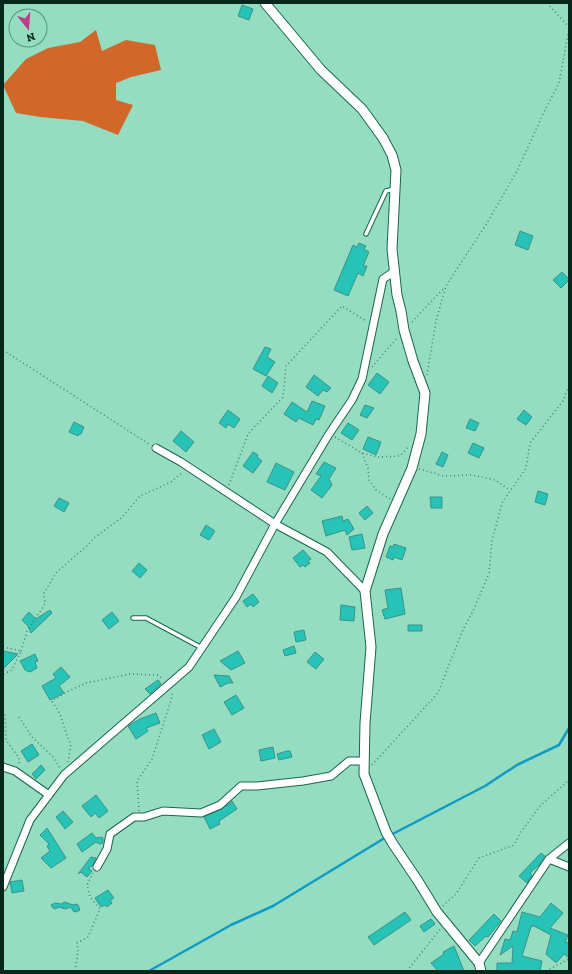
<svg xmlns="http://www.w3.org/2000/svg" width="572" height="974" viewBox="0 0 572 974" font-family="'Zilla Slab',serif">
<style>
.forest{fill:#d16729}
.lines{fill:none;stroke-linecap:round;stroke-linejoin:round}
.stream{stroke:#109bc6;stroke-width:2.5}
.building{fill:#27c3b7;stroke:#3c928b}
.service-casing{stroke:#1a664e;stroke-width:5.5}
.minor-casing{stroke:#1a664e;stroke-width:9}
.tertiary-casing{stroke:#1a664e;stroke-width:11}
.path{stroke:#4a7e6a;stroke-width:1.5;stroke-dasharray:1 3;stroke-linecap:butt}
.service{stroke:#fff;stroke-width:3.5}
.minor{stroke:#fff;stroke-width:7}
.tertiary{stroke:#fff;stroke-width:9}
</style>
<rect width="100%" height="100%" fill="#94ddc0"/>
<path class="forest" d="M96,30L102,51L126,40L155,45L161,70L131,77L116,83V100L133,105L118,135L83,121L40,117L16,113L3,85L26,59L48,48L80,42Z"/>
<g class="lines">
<path class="stream" d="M149,971L231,925L273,906L383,839L458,800L485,786L517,765L559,745L569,728"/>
</g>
<path class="building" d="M242,5L253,9L249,20L238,16Z
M520,231L533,236L528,250L515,245Z
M359,243L366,246L364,249L369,252L363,266H367L363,276L358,273L348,296L334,290L353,245L357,247Z
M562,272L569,279V280L561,288L553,280Z
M265,347L271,349L267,357L275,362L266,376L253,369Z
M377,373L389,382L380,394L368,385Z
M314,375L331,388L327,392L323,390L318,396L306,387Z
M268,376L278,383L272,393L262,386Z
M312,401L325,406L319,420L316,419L313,425L299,418L296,422L284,414L292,402L307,412Z
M365,405L374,408L367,418L360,415Z
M228,410L240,419L234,428L228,424L226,428L219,423Z
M524,410L532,417L526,425L517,419Z
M470,419L479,423L475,431L466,428Z
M74,422L84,427L81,434H79L78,436L69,432Z
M348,423L359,430L352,440L341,433Z
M181,431L194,442L186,452L173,441Z
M368,437L381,442L376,455L363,449Z
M473,443L484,448L479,458L468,453Z
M253,452L258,455L257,457L262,461L253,473L243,466Z
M442,452L448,455L443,467L436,464Z
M324,462L336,468L329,479L332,485L322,498L311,490L321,476L316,474Z
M276,463L294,472L285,490L267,482Z
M538,491L548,494L545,505L535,502Z
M430,497H442V508H431Z
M59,498L69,503L64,512L54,506Z
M367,506L373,513L365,520L359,513Z
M342,516L343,521L348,519L354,529L347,535L345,530L326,536L322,521Z
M206,525L215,531L209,540L200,535Z
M362,534L365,548L352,550L349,537Z
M394,544L406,548L402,560L394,557L393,560L386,557L390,546L393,547Z
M303,550L311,559L308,561L310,563L305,567L303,565L300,567L293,558Z
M139,563L147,570L140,578L132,571Z
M401,588L405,614L385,619L382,610L388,608L385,590Z
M253,594L259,602L253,607L251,604L247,607L243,601Z
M341,605L355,607L354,621L340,620Z
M50,610L52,613L31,633L28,626L22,620L29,612L36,619Z
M112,612L119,621L109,629L102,620Z
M408,625H422V631H408Z
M304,630L306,640L296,642L294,632Z
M294,646L296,653L285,656L283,650Z
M3,651L18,654L3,669Z
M238,651L245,663L231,670L220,661Z
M315,652L324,659L316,669L307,662Z
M35,654L38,661L35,662L37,668L30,672L25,670L20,661Z
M61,667L70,677L59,686L64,693L50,700L42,686L56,678L53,674Z
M214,675L229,676L233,683H228L220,687Z
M158,680L161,684L150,694L145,689Z
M236,695L244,708L232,715L224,702Z
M156,713L160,723L146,728L148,731L136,739L128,726L140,719Z
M214,729L221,742L209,749L202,735Z
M32,744L39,755L28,762L21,751Z
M273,747L275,758L261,761L259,750Z
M287,751H290L292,757L279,760L277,754Z
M41,765L45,770L36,779L32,774Z
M96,795L108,811L99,818L95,813L91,817L82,806Z
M232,801L237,809L219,821L220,824L210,829L204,817L222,809Z
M63,811L73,822L65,829L56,817Z
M47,828L66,858L51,868L41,858L50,851L47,846L49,844L40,835Z
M92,833L96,838L101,837L103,838V843L100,844L96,842L82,852L77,844Z
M541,853L545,856L539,865L530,873L532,875L527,883L519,876Z
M91,857L96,858L92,866L88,868L92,871L87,877L81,872L78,874Z
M22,880L24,891L12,893L10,882Z
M108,890L114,898L110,900L112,903L107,907L105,905L101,907L95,898Z
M65,902L73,905L75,904L78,905L80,910L76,912L73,911L71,907L65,909L59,907L55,909L53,908L51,905L55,903L61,904Z
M551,903L563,913L550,928L568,935L565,943L569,942V958L564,954L557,962H555L546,954L551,935L532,925V927H531L522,956L542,961L540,971H497V963H512L513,946L500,955L505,939L510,940L513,931L517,932L522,912L540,917Z
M405,912L411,920L374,945L368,937Z
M494,914L501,921L488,937L486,936L475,946L469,940Z
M431,919L435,924L424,932L420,926Z
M454,946L464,971H438L431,963L444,954L443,952Z"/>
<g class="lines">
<g class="service-casing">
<path id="service" d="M366,234L386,191L395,189
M133,618H146L202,648"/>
</g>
<g class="minor-casing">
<path id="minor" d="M156,448L181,462L275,524L327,552L365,591
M3,767L15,771L49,795
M549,859L569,867
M97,867L107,849L110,834L134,817H144L163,811L201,813L220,805L241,786H257L303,781L331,776L349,761H363
M3,887L30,820L64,775L189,667L236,597L275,524L329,434L352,400L362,379L383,279L395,271
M479,963L549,859L569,843"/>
</g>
<g class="tertiary-casing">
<path id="tertiary" d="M265,3L321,70L362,109L383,138L392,155L396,170L392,249L397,295L401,311L404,330L413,361L425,393L421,434L412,468L383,534L365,591L371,647L365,723L364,774L386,832L393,844L418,881L437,912L479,963L481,971"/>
</g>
<path class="path" d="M547,3L569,27
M412,322L445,287
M3,350L149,444
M372,367L397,338
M427,375L436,321L446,286L487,223L517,171L545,110L559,83L569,29
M335,437L362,453L377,457L400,456L408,447
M362,453L368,468L369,480L376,490L390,499
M419,469L444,476L472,475L495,480L510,490
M229,485L248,434L283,397L286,366L342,306L366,321
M3,647L21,651L12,670L4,674L3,677
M21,651L27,631L45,604L44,593L56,573L89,544L94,538L121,518L140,496L171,482L183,472
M3,711L5,715L6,740L19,758V765
M19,717L32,737L53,757L60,768
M68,762L71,744L67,736L60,714L52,701L65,693L86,683L130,674L157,675L164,679
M372,765L438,693L462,632L475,607L489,573L492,541L502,503L526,468L530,443L563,401L569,386
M139,811L137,781L152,759L172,697V693
M443,906L456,894L479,858L514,845L521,832L540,806L569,780
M75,971L78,952L77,943L88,937L100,909L90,897L87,885L93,873
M407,971L441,928
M546,971L569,959"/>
<use href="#service" class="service"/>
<use href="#minor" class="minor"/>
<use href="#tertiary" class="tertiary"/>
</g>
<rect width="572" height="974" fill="none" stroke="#07261c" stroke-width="8"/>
<g transform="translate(28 28) rotate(163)"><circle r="19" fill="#94ddc0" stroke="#5c947e"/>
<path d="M0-3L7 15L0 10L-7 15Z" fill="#bc3d89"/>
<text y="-6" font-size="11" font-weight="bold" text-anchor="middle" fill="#07261c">N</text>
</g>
</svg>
